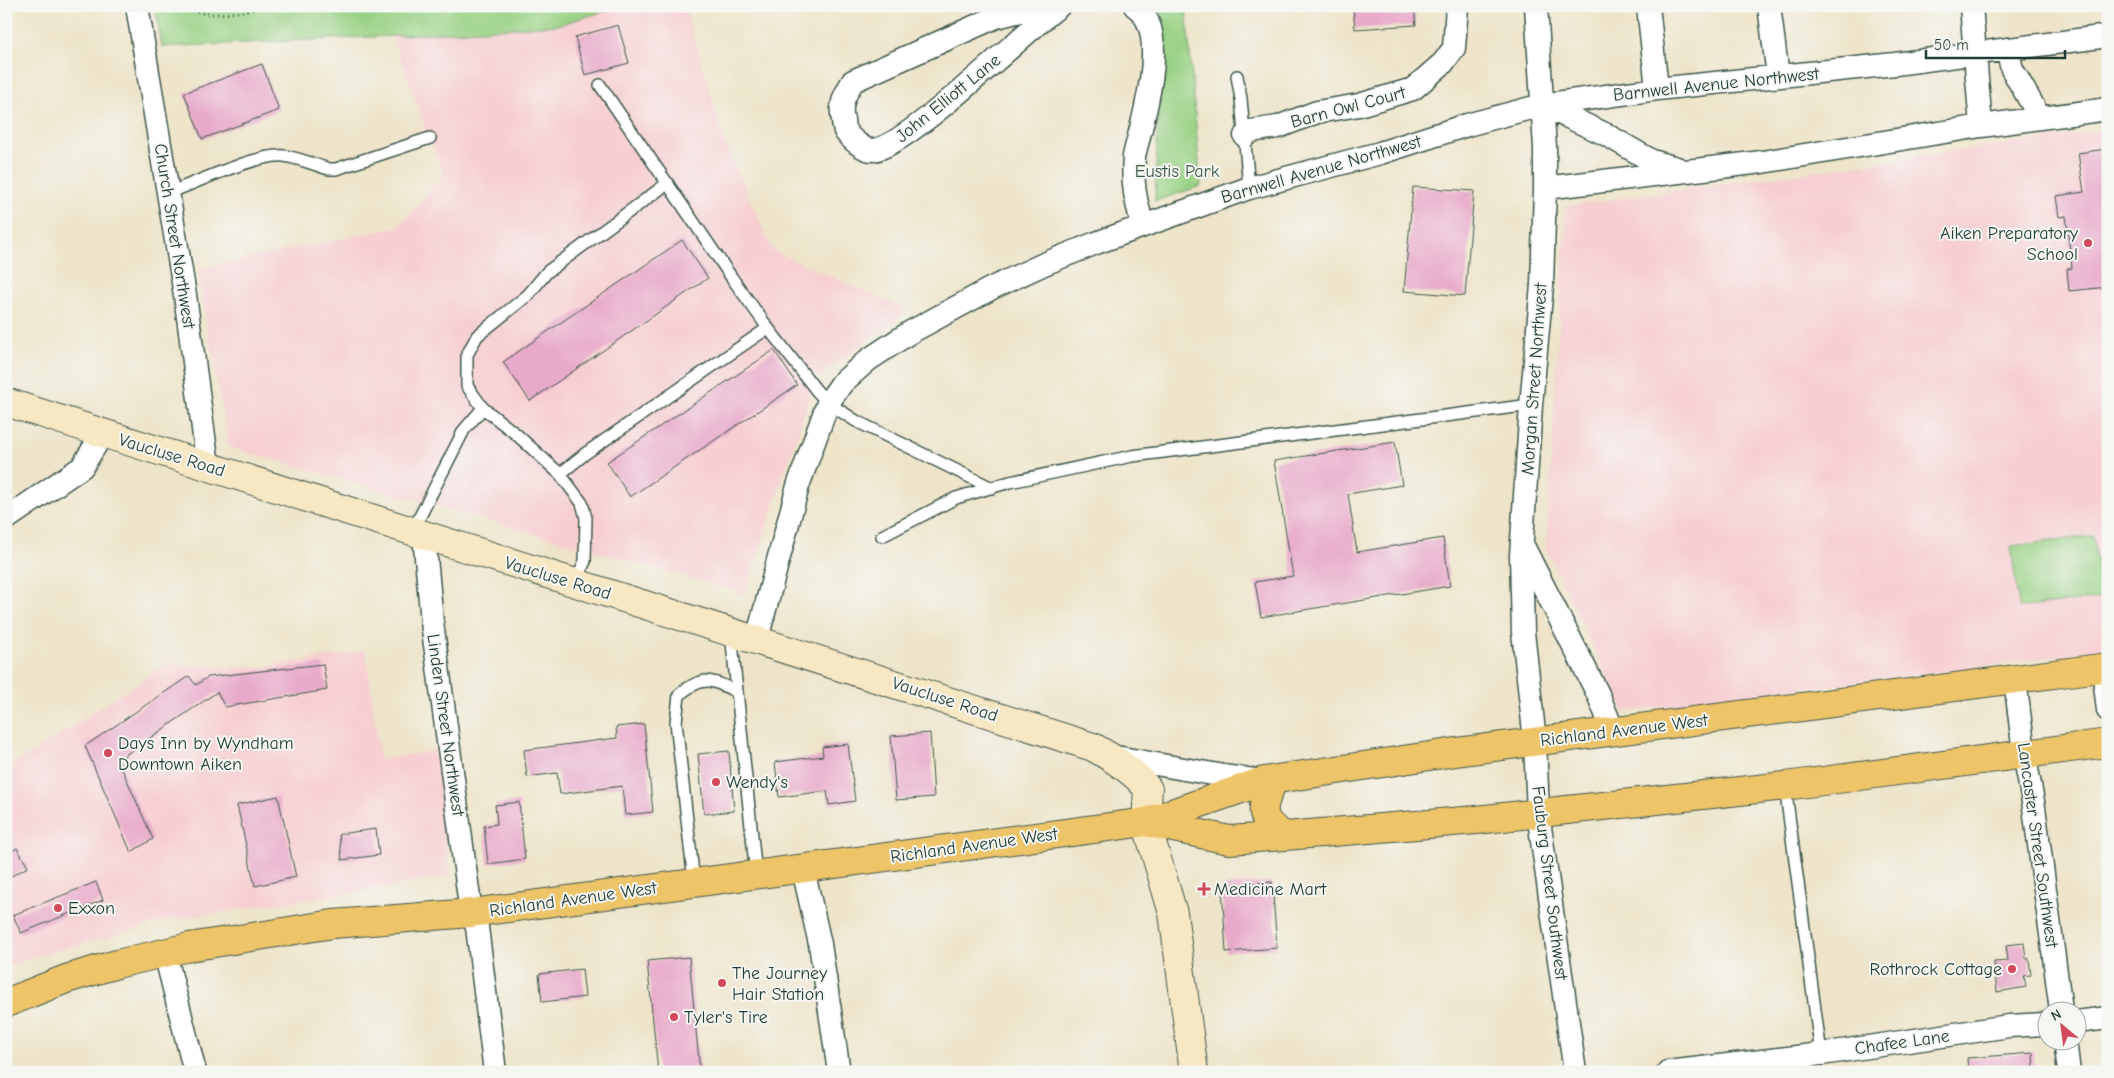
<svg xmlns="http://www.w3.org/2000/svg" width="2114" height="1078" viewBox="0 0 2114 1078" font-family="'Comic Neue',sans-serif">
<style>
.built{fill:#f7cfd2}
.green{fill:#99d184;stroke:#5c875c}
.building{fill:#e8aaca}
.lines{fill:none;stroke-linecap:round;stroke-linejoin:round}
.lane-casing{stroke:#3e564a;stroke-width:14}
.street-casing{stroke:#3e564a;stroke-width:25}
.secondary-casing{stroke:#3e564a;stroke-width:30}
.primary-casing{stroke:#3e564a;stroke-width:30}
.path{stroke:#3e564a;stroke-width:3;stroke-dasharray:1 4;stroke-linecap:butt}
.lane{stroke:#fff;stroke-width:11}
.street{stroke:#fff;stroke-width:22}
.secondary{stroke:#f8e7c3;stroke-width:28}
.primary{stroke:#eec469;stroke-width:28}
.poi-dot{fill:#d1495b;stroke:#f6f6f2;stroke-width:2}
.labels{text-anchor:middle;stroke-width:4;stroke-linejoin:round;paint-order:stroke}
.street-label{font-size:18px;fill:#1f3d34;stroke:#f6f6f2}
.park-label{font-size:18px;fill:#375b44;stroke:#f6f6f2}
.poi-label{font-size:18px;fill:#1f3d34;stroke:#f6f6f2;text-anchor:start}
</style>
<rect width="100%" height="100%" fill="#f6f6f2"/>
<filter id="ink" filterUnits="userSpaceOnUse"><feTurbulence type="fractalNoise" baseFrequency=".02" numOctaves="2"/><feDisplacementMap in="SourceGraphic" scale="10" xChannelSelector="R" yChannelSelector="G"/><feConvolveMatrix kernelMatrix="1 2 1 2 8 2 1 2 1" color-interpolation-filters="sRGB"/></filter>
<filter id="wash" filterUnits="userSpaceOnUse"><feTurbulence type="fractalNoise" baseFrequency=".0096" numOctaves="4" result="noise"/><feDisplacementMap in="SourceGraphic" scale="20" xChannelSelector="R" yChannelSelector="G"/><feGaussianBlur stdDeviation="1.12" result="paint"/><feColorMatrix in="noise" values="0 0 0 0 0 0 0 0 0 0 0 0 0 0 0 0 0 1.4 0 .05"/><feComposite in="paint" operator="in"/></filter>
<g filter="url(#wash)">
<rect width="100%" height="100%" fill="#ede4c9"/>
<path class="built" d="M622,6H684L726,146L773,251L908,310L816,378L745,594L229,447L197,269L398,227L443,175L392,36L558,25Z
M2108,130V650L1624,712L1546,549L1566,206Z
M366,651L380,760L436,750L450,877L165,921L31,958L6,968V770L165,665L263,667Z"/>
<path class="green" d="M155,6H622L558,25L392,36L162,47Z
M1162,6H1186L1201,186L1155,201Z
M2093,536L2102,598L2019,608L2011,546Z"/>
<g id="blocks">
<path class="building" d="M1353,6H1414L1416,25L1355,29Z
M618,25L629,63L585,75L575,37Z
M262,64L279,110L202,139L184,93Z
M2106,149L2108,163V287L2069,291L2067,269L2072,268L2066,216L2059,217L2056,196L2084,192L2078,153Z
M1413,187L1474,191L1465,296L1404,291Z
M682,240L708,278L530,401L503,362Z
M774,350L797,385L630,497L607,462Z
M1395,442L1402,485L1348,494L1357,552L1443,538L1450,586L1261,617L1255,582L1293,576L1274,461Z
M323,664L327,690L225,707L217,692L118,760L153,839L131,852L85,746L189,676L196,685L208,677Z
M644,724L653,812L625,815L622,786L560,794L557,773L527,777L524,750L617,738L616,727Z
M930,733L934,797L896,800L891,736Z
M848,744L855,801L829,805L827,791L779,797L775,762L823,756L822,747Z
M729,751L734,811L704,814L698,754Z
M278,796L296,877L255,886L237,805Z
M519,802L525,859L488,864L484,826L497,824L495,805Z
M376,829L379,855L342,860L339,834Z
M17,848L28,867L6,879V854Z
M96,882L103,900L21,933L13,915Z
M1272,882L1277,948L1226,952L1222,886Z
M2024,943L2026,958H2029L2031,975L2024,976L2026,987L1997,992L1994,962L2008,961L2006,945Z
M689,957L700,1072H658L647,961Z
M582,969L585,997L542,1002L539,974Z
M2033,1053L2034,1072H1968L1967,1058Z"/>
</g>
</g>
<g filter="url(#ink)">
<use href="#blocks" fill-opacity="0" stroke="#3e564a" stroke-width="1"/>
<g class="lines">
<g class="lane-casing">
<path id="lane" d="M1237,76L1241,99L1249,188
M600,85L732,278L768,328L816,390L828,403L856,421L992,488
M169,193C194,183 260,153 284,156C299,158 315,165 329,169H336L430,138
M560,474L586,453L768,328
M412,532L464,430L483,408
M882,536L956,498L1010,482L1132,456L1531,405
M575,583L585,561L586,518L582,503L560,474L516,434L483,408L467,386V355L477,336L528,295L547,272L668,183
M731,633L756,875
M1785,786L1821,1054
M694,882L676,722L679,695C703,675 711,679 737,692"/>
</g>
<g class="street-casing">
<path id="street" d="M137,6L185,295L208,466
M1041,6L996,17L853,81C845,94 839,105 843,120C843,123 844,128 845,131C850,138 864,151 873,150C906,148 1024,32 1059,6
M1135,6C1172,30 1142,122 1134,156C1132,183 1135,200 1143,225
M1536,6L1545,148V188L1542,285L1531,405L1521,555L1523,632L1535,741L1538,813L1575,1072
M1648,6L1657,89
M1769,6L1778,76
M1971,6L1981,126
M2007,49L2012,69L2040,118
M1542,105L1605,134L1652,161L1677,168
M1245,136L1251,131L1278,127L1317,112L1359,105L1413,89L1443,63L1454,48L1457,6
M1545,188L1762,162L1981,126L2108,109
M6,519L82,467L103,433
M424,536L432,622L471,913L477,927L495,1072
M1524,548L1598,694L1613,731
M757,639L798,486L828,403L842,383L868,360L909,333L992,288L1044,264L1096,243L1249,188L1380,153L1467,125L1542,105L1657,89L1895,64L2108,36
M2103,668L2108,710
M2015,679L2024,753L2034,807L2061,1010
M1110,756L1230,777L1263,781
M803,869L820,944L839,1072
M165,953L195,1072
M2076,1022L2108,1018
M2065,1040L2069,1072
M1668,1072L1821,1054L2009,1026L2046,1024"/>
</g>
<g class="secondary-casing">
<path id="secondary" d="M6,402C368,519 732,630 1093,747C1113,758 1134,771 1148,789L1146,822L1173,913L1194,1072"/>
</g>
<g class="primary-casing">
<path id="primary" d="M1274,780C1261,807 1256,819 1285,836
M1146,822L1229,840L1285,836L1476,820L1785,786L2108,743
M6,1003L66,979L117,964L189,947L333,924L471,913L1146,822L1264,781L1456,752L2108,667"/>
</g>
<path class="path" d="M189,6C204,22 248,10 268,6"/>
<use href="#lane" class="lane"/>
<use href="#street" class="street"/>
<use href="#secondary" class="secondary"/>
<use href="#primary" class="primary"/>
</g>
</g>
<g class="poi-dot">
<circle cx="2088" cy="243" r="5"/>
<circle cx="108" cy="753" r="5"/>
<circle cx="716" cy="782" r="5"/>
<path d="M1201.5 881.5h5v5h5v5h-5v5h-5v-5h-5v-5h5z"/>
<circle cx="58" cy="908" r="5"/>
<circle cx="2012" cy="969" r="5"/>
<circle cx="722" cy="983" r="5"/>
<circle cx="674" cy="1017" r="5"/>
</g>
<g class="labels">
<g class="street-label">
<text transform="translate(1716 84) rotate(-6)" y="6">Barnwell Avenue Northwest</text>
<text transform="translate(948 98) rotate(-39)" y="6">John Elliott Lane</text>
<text transform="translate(1348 107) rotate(-15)" y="6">Barn Owl Court</text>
<text transform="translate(1321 169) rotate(-16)" y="6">Barnwell Avenue Northwest</text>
<text transform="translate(175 236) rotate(81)" y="6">Church Street Northwest</text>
<text transform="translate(1534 379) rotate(-86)" y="6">Morgan Street Northwest</text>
<text transform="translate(172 455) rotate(17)" y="6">Vaucluse Road</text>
<text transform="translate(558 578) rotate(17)" y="6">Vaucluse Road</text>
<text transform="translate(945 699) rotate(18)" y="6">Vaucluse Road</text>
<text transform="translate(446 725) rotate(82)" y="6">Linden Street Northwest</text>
<text transform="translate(1624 730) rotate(-7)" y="6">Richland Avenue West</text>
<text transform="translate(974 845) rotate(-8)" y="6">Richland Avenue West</text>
<text transform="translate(2038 845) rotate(82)" y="6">Lancaster Street Southwest</text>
<text transform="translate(1550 883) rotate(83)" y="6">Fauburg Street Southwest</text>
<text transform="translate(573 899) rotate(-8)" y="6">Richland Avenue West</text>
<text transform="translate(1902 1042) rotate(-8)" y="6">Chafee Lane</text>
</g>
<g class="park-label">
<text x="1177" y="177">Eustis Park</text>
</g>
<g class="poi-label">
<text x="2078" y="239" text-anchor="end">Aiken Preparatory<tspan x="2078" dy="21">School</tspan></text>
<text x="118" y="749">Days Inn by Wyndham<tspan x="118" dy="21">Downtown Aiken</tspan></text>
<text x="726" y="788">Wendy's</text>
<text x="1214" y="895">Medicine Mart</text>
<text x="68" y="914">Exxon</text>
<text x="2002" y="975" text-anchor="end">Rothrock Cottage</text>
<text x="732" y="979">The Journey<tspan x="732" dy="21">Hair Station</tspan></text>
<text x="684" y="1023">Tyler's Tire</text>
</g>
</g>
<rect width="2114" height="1078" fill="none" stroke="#f6f6f2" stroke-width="25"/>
<g transform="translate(2062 1026) rotate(331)"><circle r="24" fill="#f6f6f2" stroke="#a0aca6"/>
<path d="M0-4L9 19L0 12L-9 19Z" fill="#d1495b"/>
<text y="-8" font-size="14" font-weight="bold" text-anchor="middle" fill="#1f3d34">N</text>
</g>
<path d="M1926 50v8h139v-8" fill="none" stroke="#1f3d34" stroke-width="2.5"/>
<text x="1934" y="50" font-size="15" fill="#1f3d34" stroke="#f6f6f2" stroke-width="4" paint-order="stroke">50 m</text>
</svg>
